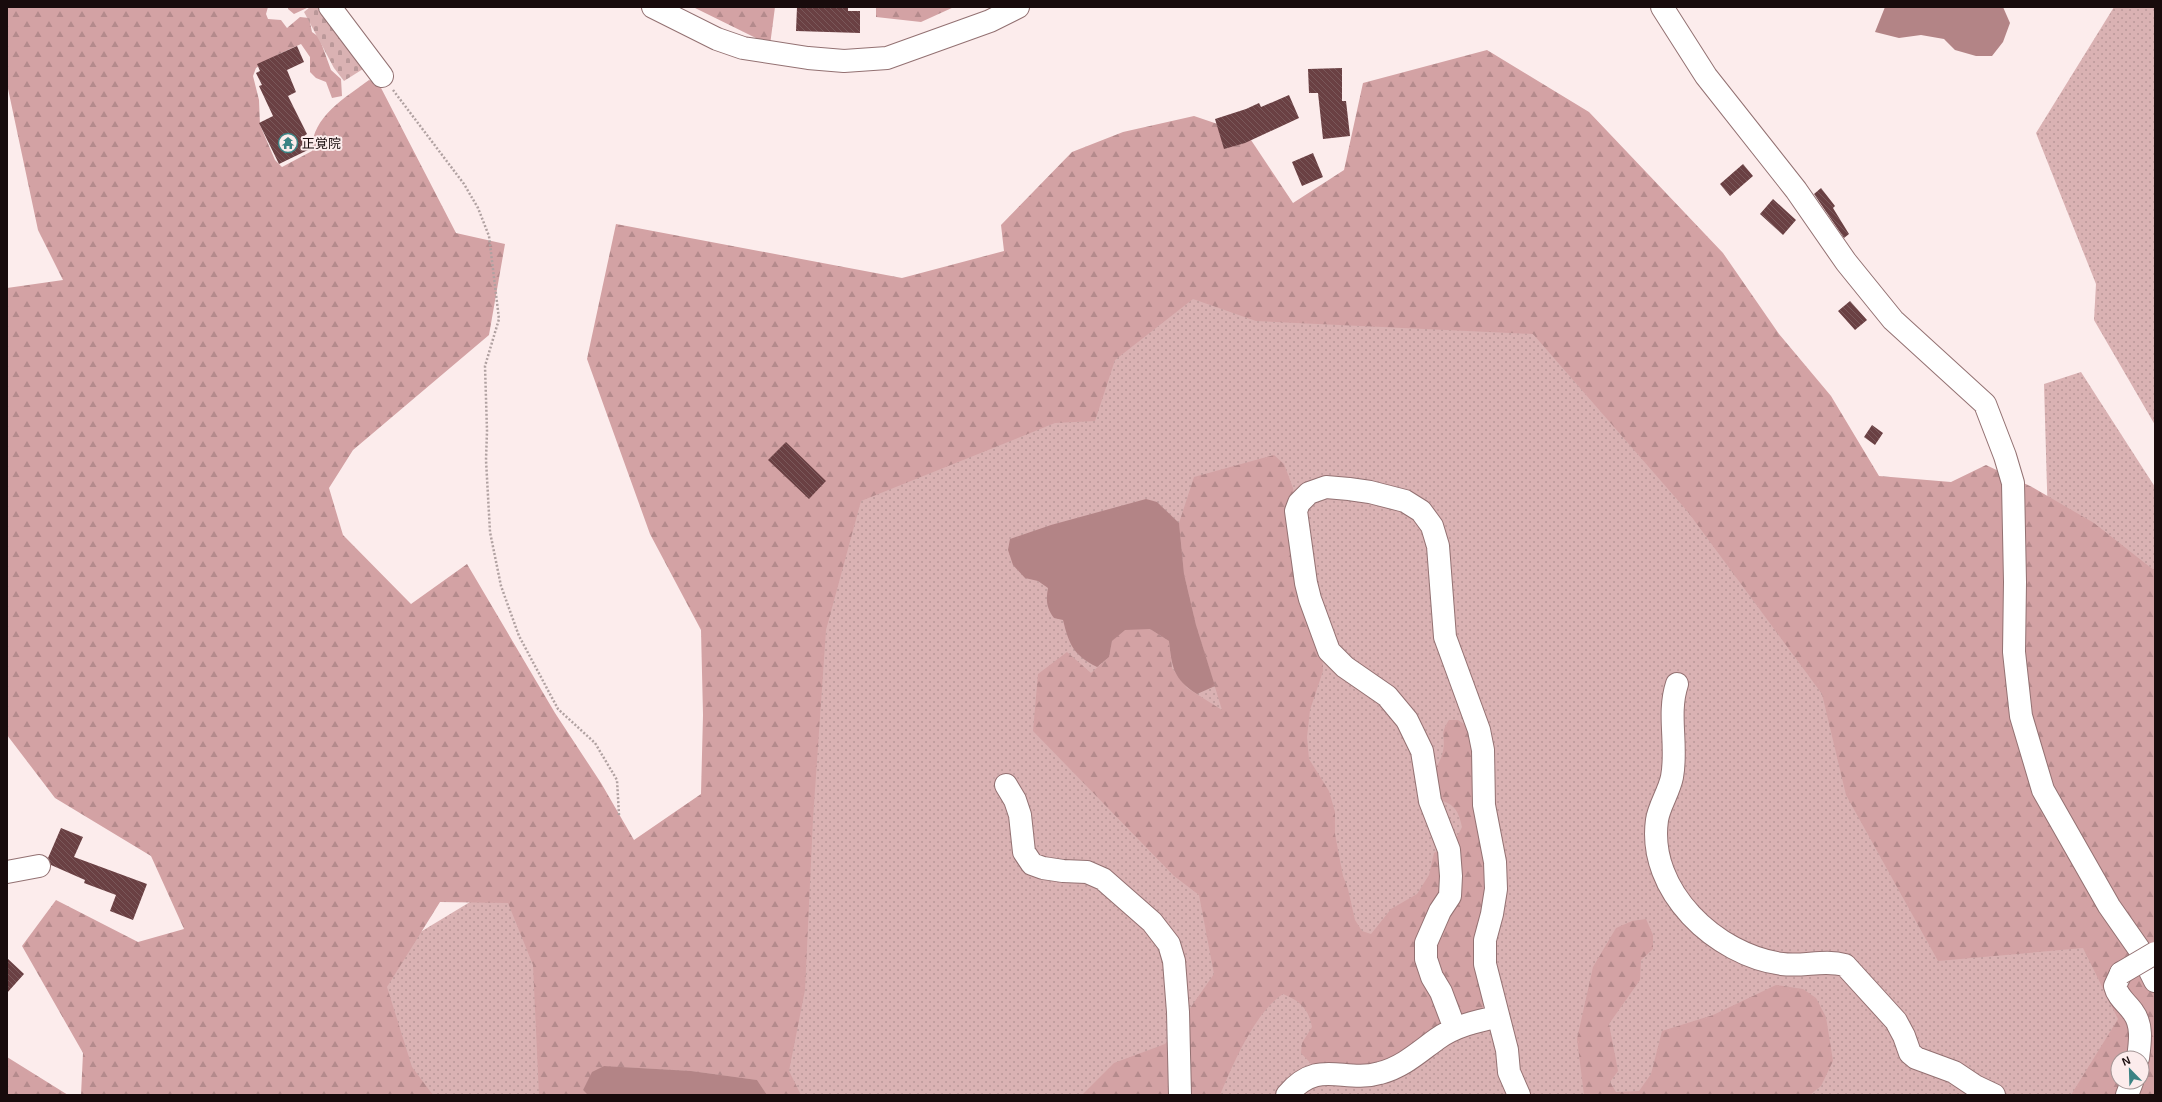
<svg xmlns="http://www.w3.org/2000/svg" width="2162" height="1102" viewBox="0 0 2162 1102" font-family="Arial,'Noto Sans JP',sans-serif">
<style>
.grass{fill:url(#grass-dots);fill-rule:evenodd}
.forest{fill:url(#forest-firs);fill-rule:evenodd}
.cemetery{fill:url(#cemetery-stones)}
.water{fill:#b38486}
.building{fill:url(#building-back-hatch)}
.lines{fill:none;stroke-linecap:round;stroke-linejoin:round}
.minor-casing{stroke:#937172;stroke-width:24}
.path{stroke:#b0a1a1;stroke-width:2.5;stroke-dasharray:2 2;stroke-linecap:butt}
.minor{stroke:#fff;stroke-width:22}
.minor-bridge-casing{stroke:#937172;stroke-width:24;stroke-linecap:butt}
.minor-bridge{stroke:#fff;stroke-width:22}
.labels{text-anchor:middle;stroke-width:4;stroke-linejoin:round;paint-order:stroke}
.poi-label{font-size:13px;fill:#180b0c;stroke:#fcecec;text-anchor:start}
</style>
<defs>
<pattern id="grass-dots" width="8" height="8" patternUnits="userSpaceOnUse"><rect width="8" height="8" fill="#dab2b3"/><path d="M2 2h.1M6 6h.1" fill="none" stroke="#ba9899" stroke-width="1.8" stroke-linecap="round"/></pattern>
<pattern id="forest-firs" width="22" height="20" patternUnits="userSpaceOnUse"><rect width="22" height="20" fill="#d3a2a4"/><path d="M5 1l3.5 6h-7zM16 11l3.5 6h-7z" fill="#b48a8c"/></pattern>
<pattern id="cemetery-stones" width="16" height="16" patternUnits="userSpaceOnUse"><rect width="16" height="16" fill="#dab2b3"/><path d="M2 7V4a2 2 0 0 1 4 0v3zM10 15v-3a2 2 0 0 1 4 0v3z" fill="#ba9899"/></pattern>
<pattern id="building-back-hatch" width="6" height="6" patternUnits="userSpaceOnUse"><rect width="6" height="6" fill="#6a4043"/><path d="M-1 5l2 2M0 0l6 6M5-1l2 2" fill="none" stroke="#7a585a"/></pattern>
</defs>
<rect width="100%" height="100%" fill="#fcecec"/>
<path class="grass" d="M2114,7H2155V425L2094,320L2096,284L2036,133Z
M1495,168L1926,526L2048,522L2044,384L2081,372L2155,487V1095H129L384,954L470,902L527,892L726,808L725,396L1332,239ZM2118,1058H2142V1082H2118Z"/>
<path class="forest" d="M7,7H268L266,14L268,19L281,20L287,28L300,17L309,18L312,32L319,37L331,70L341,79L342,96L332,98L326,82L316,78L310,72V57L301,44L279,54L256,68L253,76L259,100L260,125L275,160L282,167L312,151C311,117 345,98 369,80L379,84L456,233L505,244L489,335L353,450L329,488L343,535L411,604L467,564L555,713L601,783L634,840L701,794L703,715L701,630L650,534L587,359L616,224L902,278L1004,251L1001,225L1072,152L1123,132L1194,116L1247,134L1293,203L1344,170L1363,83L1487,50L1589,112L1723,253L1779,334L1831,396L1879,476L1951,482L1986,465L2032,487L2094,523L2155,571V1095H2071L2118,1019L2083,948L1938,961L1846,795L1822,694L1688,512L1533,334L1256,321L1193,299L1115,360L1095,421L1055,423L861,501L826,630L813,819L805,990L789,1071L801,1095H767L757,1080L691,1071L604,1066L592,1073L583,1090L588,1095H539L533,965L508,903L440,902L387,987L412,1067L433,1095H81L83,1053L22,946L56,900L138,942L184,929L151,856L55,798L7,735V288L63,280L38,230L7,84ZM2118,1058H2142V1082H2118Z
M288,7H309L294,14L288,9Z
M693,7H775L770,45Z
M876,7H954L921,22L876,17Z
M1274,455L1284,464L1293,488L1299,532L1322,651L1323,671L1310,710L1307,737L1309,759L1329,791L1335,812V834L1343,876L1348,889L1355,920L1362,931L1371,934L1391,909L1417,894L1429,875L1434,853L1455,841L1462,827C1458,809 1454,804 1437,799L1430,778C1435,769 1441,761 1443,751C1446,736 1439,735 1449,720H1458L1470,728L1487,856L1483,1009L1475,1014L1446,1023L1383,1063L1317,1070L1301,1053L1302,1043L1312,1027C1308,1008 1300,1001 1283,994C1255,1012 1233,1064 1220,1095H1082L1114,1063L1165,1044L1214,974L1199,895L1174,876L1033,731L1038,674L1067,652L1091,673L1109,657L1112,641L1125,629H1150L1169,641L1172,668L1187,688L1222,710L1196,625L1184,574L1179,523L1194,477Z
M1646,919L1653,935V949L1641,960L1640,980L1609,1024L1618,1071L1610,1082L1616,1092L1639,1091L1651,1074L1662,1031L1713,1015L1776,985L1803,989L1816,998L1826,1017L1833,1061L1821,1086L1810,1095H1584L1577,1039L1593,967L1616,928L1632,921Z
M7,1057L68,1095H7Z"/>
<path class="cemetery" d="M310,7H323L363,69L344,81L334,68L304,12Z"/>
<path class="water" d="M1885,7H2003L2010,23L2003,42L1992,56H1976L1955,50L1944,39L1921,35L1899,38L1875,32Z
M1146,499L1157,502L1179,523L1184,574L1196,625L1215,686L1197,694C1173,679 1172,667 1169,641L1150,629L1125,630L1112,641L1109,657L1097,667C1073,655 1069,644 1063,620L1054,618C1046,607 1046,600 1048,588L1038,581L1025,578L1013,565L1008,550L1010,539L1051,525Z
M604,1066L691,1071L757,1080L767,1095H588L583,1090L592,1072Z"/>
<path class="building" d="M797,7H848V11H860V33L796,31Z
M297,46L304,62L287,70L296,92L288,96L307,134L304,136L310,149L279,164L259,123L273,116L259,86L262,85L256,73L260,71L257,64Z
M1342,68V101H1346L1350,136L1323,139L1318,93H1309L1308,69Z
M1289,95L1299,118L1245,143L1224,149L1215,119L1246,109L1259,103L1261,107Z
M1313,153L1323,177L1302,186L1292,162Z
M1743,164L1753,176L1730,196L1720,184Z
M1821,188L1835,206L1833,208L1849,234L1844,238L1814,194Z
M1773,199L1796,220L1783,235L1760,214Z
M1850,301L1867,320L1855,330L1838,311Z
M1872,425L1883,433L1875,445L1864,437Z
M786,442L826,481L809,499L768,460Z
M61,828L83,837L74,857L147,884L133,920L110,911L116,895L84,883L85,880L51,865L48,858Z
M7,958L24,974L7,993Z"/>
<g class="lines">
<g class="minor-casing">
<path id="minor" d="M330,7L382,76
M653,7L717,39L743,48L808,58L844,61L887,58L990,21L1018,7
M1662,7L1706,76L1796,190L1846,262L1893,320L1985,404L2005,456L2013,483L2015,582L2014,652L2021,716L2043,790L2109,906L2139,949L2155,981
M1677,684C1667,714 1678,746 1672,777C1669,792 1659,806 1657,820C1647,891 1716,955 1782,964C1804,967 1824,959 1845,965L1896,1021L1904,1036L1910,1053L1916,1058L1954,1072L1975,1086L1994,1095
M1006,785L1015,800L1020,815L1024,852L1032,864L1043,868L1063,871L1087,872L1103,879L1152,922L1169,944L1174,961L1178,1012L1180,1095
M7,872L39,866
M2121,973L2115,986C2118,998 2127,1003 2133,1012C2143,1025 2140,1043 2138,1058
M1455,1029L1441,992L1432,977L1426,959V943L1440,911L1450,896L1451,876L1449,850L1430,801L1422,751L1407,720L1387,696L1345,667L1329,651L1310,599L1306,583L1296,511L1299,503L1309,493L1326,487L1349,489L1370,492L1405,501L1421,511L1432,526L1438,546L1445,637L1479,730L1483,750L1484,805L1495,862L1496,889L1492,914L1485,940V964L1507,1050L1509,1072L1519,1095
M1287,1095C1319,1057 1343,1084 1380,1073C1403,1067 1419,1052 1437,1039C1455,1026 1477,1021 1497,1017
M2127,1095L2132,1082"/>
</g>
<path class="path" d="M393,90L464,184L478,208L489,236L499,319L485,366L487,431L486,460L490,532L501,586L519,636L558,709L595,743L617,780L619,815"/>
<use href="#minor" class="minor"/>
<g class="minor-bridge-casing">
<path id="minor-bridge" d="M2121,973L2155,953"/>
</g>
<use href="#minor-bridge" class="minor-bridge"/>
</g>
<defs>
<g id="temple-ring" transform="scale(1)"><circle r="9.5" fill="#fcecec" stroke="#3b8384" stroke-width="1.5"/><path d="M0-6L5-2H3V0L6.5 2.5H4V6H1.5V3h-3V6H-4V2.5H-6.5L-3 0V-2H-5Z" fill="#3b8384"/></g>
</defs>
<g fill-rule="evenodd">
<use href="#temple-ring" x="288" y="143"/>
</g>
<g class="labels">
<g class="poi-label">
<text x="302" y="148">正覚院</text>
</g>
</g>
<rect width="2162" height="1102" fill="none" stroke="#180b0c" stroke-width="16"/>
<g transform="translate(2130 1070) rotate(337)"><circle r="19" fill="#fcecec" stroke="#a19292"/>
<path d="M0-3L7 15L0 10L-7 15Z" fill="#3b8384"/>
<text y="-6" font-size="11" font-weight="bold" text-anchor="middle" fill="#180b0c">N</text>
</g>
</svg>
